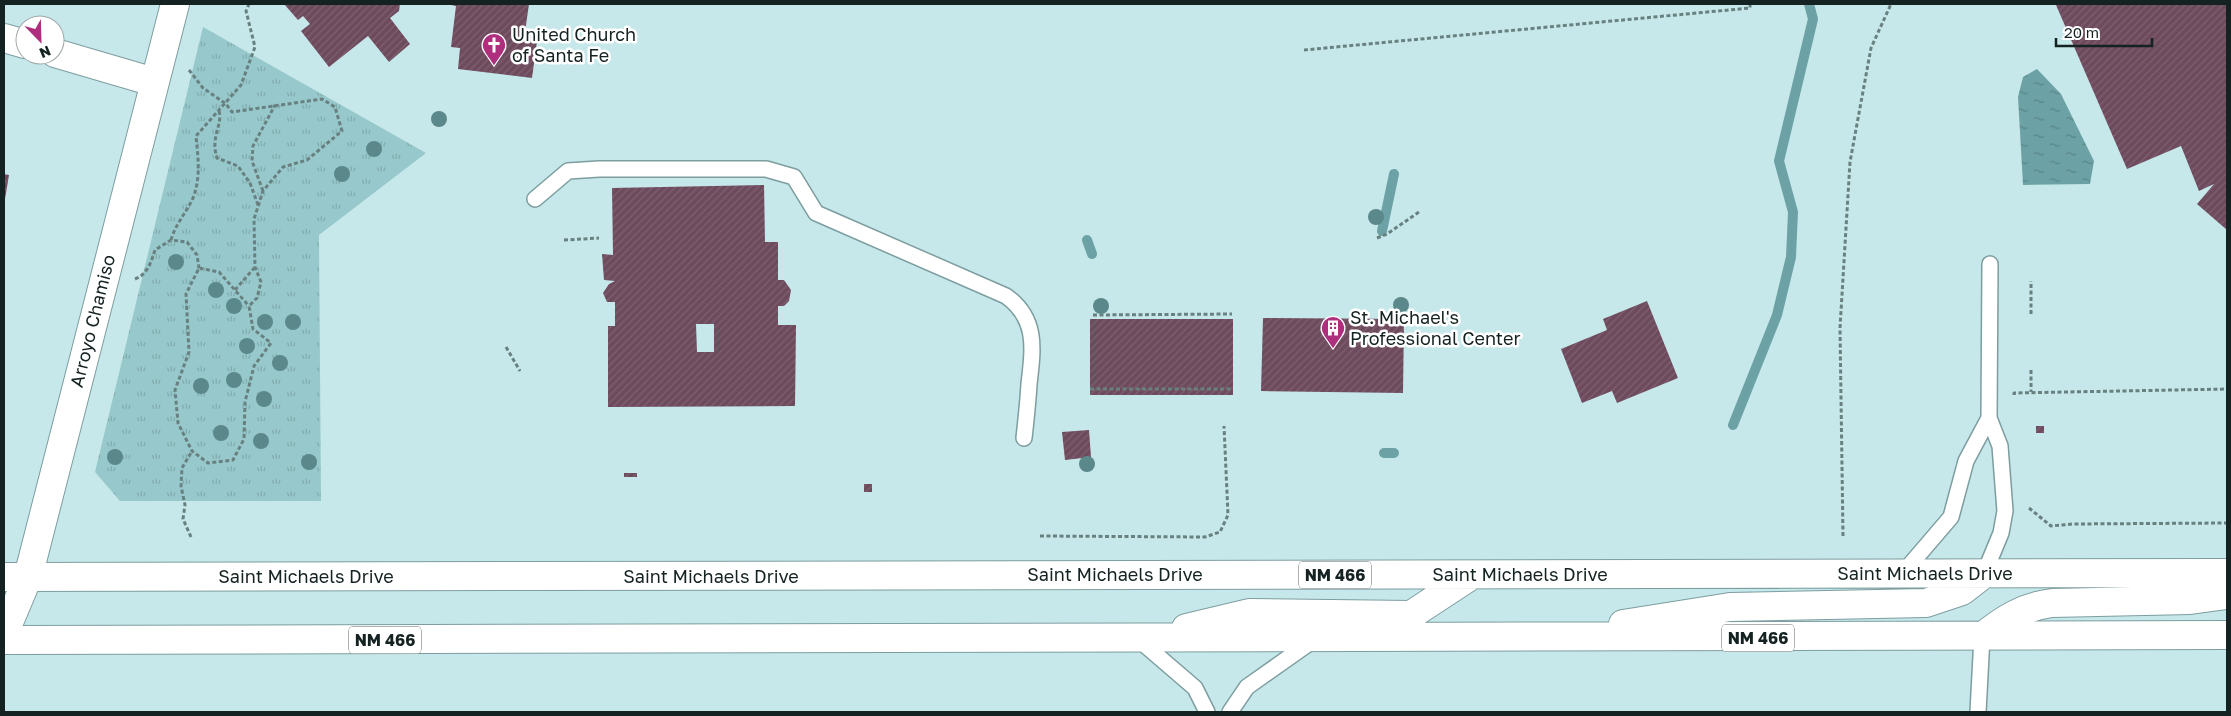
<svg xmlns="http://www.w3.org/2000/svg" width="2231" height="716" viewBox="0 0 2231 716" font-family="'Golos Text',sans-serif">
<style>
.park{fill:url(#park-tufts)}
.water{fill:url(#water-ripples)}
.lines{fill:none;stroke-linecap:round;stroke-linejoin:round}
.stream{stroke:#6ca2a5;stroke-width:10}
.building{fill:url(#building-hatch);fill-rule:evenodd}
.lane-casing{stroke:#7d9d9f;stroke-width:18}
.street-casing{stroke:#7d9d9f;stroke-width:30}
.secondary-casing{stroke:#7d9d9f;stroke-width:30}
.primary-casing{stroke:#7d9d9f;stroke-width:30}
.path{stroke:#698080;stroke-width:3;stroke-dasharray:4 2.5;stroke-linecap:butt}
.lane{stroke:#fff;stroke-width:15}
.street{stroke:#fff;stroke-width:28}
.secondary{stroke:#fff;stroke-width:28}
.primary{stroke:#fff;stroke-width:28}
.tree{fill:#5b888b}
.labels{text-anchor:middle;stroke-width:5;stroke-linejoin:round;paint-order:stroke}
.shield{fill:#fff;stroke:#5b6464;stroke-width:1}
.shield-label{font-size:16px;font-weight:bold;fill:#152222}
.poi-label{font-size:18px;fill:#152222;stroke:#fff;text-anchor:start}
.street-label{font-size:18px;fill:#152222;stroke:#fff}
</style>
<defs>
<pattern id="park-tufts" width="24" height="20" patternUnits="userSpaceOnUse" patternTransform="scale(1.25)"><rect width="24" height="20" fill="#97c8cb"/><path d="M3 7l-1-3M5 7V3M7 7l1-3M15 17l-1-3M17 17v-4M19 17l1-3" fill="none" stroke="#81acae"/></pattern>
<pattern id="water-ripples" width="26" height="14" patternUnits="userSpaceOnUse" patternTransform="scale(1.25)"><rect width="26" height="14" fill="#6ca2a5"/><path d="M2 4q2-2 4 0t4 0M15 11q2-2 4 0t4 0" fill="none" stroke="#588486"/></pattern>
<pattern id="building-hatch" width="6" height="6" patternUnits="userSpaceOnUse" patternTransform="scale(1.25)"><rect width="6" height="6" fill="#6e4a5d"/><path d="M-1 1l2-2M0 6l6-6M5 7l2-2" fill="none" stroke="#7d6170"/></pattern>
</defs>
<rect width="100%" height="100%" fill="#c6e8ea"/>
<path class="park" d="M203,27L426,153L319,235L321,501H120L95,472Z"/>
<path class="water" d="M2037,69L2061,94L2094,161L2090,184L2023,185L2018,97L2023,77Z"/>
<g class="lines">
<path class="stream" d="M1382,231L1394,174
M1087,240L1092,254
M1733,425L1777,315L1791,257L1793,212L1779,161L1813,19L1809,4
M1384,453H1394"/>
</g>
<path class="building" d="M284,4H400L399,11L390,18L410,44L389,62L368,36L329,67L301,31L310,24L303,16L298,20Z
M446,4H529L525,32L538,34L532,78L458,69L460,48L451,47L456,6Z
M2058,4H2227V230L2197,204L2214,184L2199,191L2181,146L2127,169L2056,5Z
M4,174L9,175L5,199H4Z
M764,185L765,242H778V280H784L791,290L789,301L784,306H778V325H796L795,406L608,407V326H615V302H607L603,293L609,284L615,281L604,280L602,254L613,255L612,188ZM696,324H714V352H697Z
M1647,301L1678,378L1617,403L1612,391L1582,403L1561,349L1607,330L1603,319Z
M1263,318L1404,319L1403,393L1261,391Z
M1090,319H1233V395H1090Z
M2036,426H2044V433H2036Z
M1089,430L1091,457L1065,460L1062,432Z
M624,473H637V477H624Z
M864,484H872V492H864Z"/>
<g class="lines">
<g class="lane-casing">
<path id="lane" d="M535,199L568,171L599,169H766L794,177L816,213L1006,296C1038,319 1033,349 1029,384C1028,402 1026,420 1024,438
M1903,573L1951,517L1966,461L1989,418
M1984,574L2001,533L2005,511L2000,446L1989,418L1990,264
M1138,639L1195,688L1207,712
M1230,712L1247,687L1315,639
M1978,712L1982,637"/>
</g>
<g class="street-casing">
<path id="street" d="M4,38L25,44
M55,53L154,82"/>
</g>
<g class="secondary-casing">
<path id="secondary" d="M4,634L28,577L175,4"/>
</g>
<g class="primary-casing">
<path id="primary" d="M4,577L2227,573
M1623,624L1730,607L1926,603L1962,591L1984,574
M1186,628L1249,613L1411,615L1472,575
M1982,637C2004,619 2023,607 2052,603L2190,600L2227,595
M4,640L2227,635"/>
</g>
<path class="path" d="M1304,50L1750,8V4
M189,70L203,88L226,104L232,112L322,99L335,107L342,131L307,160L283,167L263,191L254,219L255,267L261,282L257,298L249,306L253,329L271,343L254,366L245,402L244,439L233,460L208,463L192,451L178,423L175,390L189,352L186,294L199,268L219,272L249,306
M219,111C223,125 210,137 217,158L238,166L250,183L258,205
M263,191L252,161L253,146L275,105
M1377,238L1387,234L1419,212
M171,240C175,225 186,213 193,198C201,178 198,157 196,136L241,85L255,47L246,11L249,4
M564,240L599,238
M135,279C148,274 151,262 155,250L171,240L187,242L197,255L199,268
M235,290L255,267
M2031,314V281
M1093,315L1232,314
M506,347L520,371
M2031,370V392
M1090,389H1233
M2014,395V393L2227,389
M2029,508L2051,526L2073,524L2227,523
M1040,536L1205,537L1220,532L1228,515L1224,426
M1843,536L1840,328L1850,162L1871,48L1891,4
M191,537L183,519L185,505L181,486L182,468L192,451"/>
<use href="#lane" class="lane"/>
<use href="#street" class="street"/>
<use href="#secondary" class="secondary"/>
<use href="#primary" class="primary"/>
</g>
<g class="tree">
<circle cx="439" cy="119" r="8"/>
<circle cx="374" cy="149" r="8"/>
<circle cx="342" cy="174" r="8"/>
<circle cx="1376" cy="217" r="8"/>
<circle cx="176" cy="262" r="8"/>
<circle cx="216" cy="290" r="8"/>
<circle cx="1401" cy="305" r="8"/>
<circle cx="234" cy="306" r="8"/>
<circle cx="1101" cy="306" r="8"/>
<circle cx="265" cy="322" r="8"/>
<circle cx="293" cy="322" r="8"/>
<circle cx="247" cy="346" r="8"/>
<circle cx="280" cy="363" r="8"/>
<circle cx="234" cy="380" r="8"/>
<circle cx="201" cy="386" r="8"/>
<circle cx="264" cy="399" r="8"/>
<circle cx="221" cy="433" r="8"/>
<circle cx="261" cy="441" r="8"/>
<circle cx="115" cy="457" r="8"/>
<circle cx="309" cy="462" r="8"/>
<circle cx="1087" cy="464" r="8"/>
</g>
<defs>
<g id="church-pin" transform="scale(1.25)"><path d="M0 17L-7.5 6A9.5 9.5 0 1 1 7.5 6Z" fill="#ae2f7d" stroke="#fff"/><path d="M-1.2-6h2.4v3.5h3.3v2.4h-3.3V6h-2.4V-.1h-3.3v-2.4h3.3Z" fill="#fff"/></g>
<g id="building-pin" transform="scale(1.25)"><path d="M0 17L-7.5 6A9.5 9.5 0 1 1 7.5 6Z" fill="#ae2f7d" stroke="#fff"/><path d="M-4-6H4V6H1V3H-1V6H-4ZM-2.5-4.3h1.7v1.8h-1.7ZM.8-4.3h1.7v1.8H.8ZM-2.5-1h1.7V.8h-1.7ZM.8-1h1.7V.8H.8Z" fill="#fff"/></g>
</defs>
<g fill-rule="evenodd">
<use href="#church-pin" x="494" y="45"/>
<use href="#building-pin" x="1333" y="328"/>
</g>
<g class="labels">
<g class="shield">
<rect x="1299" y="561.5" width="72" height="27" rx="4"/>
<rect x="1722" y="624.5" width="72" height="27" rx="4"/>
<rect x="349" y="626.5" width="72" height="27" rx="4"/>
</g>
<g class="shield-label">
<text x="1335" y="581">NM 466</text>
<text x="1758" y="644">NM 466</text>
<text x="385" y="646">NM 466</text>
</g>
<g class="poi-label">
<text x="512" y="41">United Church<tspan x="512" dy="21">of Santa Fe</tspan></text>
<text x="1350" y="324">St. Michael's<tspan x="1350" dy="21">Professional Center</tspan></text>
</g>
<g class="street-label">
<text transform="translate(93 321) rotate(-76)" y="6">Arroyo Chamiso</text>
<text x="1925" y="580">Saint Michaels Drive</text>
<text x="1115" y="581">Saint Michaels Drive</text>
<text x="1520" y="581">Saint Michaels Drive</text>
<text x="306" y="583">Saint Michaels Drive</text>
<text x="711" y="583">Saint Michaels Drive</text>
</g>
</g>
<rect width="2231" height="716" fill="none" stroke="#152222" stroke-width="10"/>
<g transform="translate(40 40) rotate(157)"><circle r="24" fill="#ffffff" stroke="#a1a7a7"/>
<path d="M0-4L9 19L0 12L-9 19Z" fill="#ae2f7d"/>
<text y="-8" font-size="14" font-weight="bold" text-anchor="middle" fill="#152222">N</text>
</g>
<path d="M2056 38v8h96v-8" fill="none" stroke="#152222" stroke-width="2.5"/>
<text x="2064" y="38" font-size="15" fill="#152222" stroke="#ffffff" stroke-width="4" paint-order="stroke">20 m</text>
</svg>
